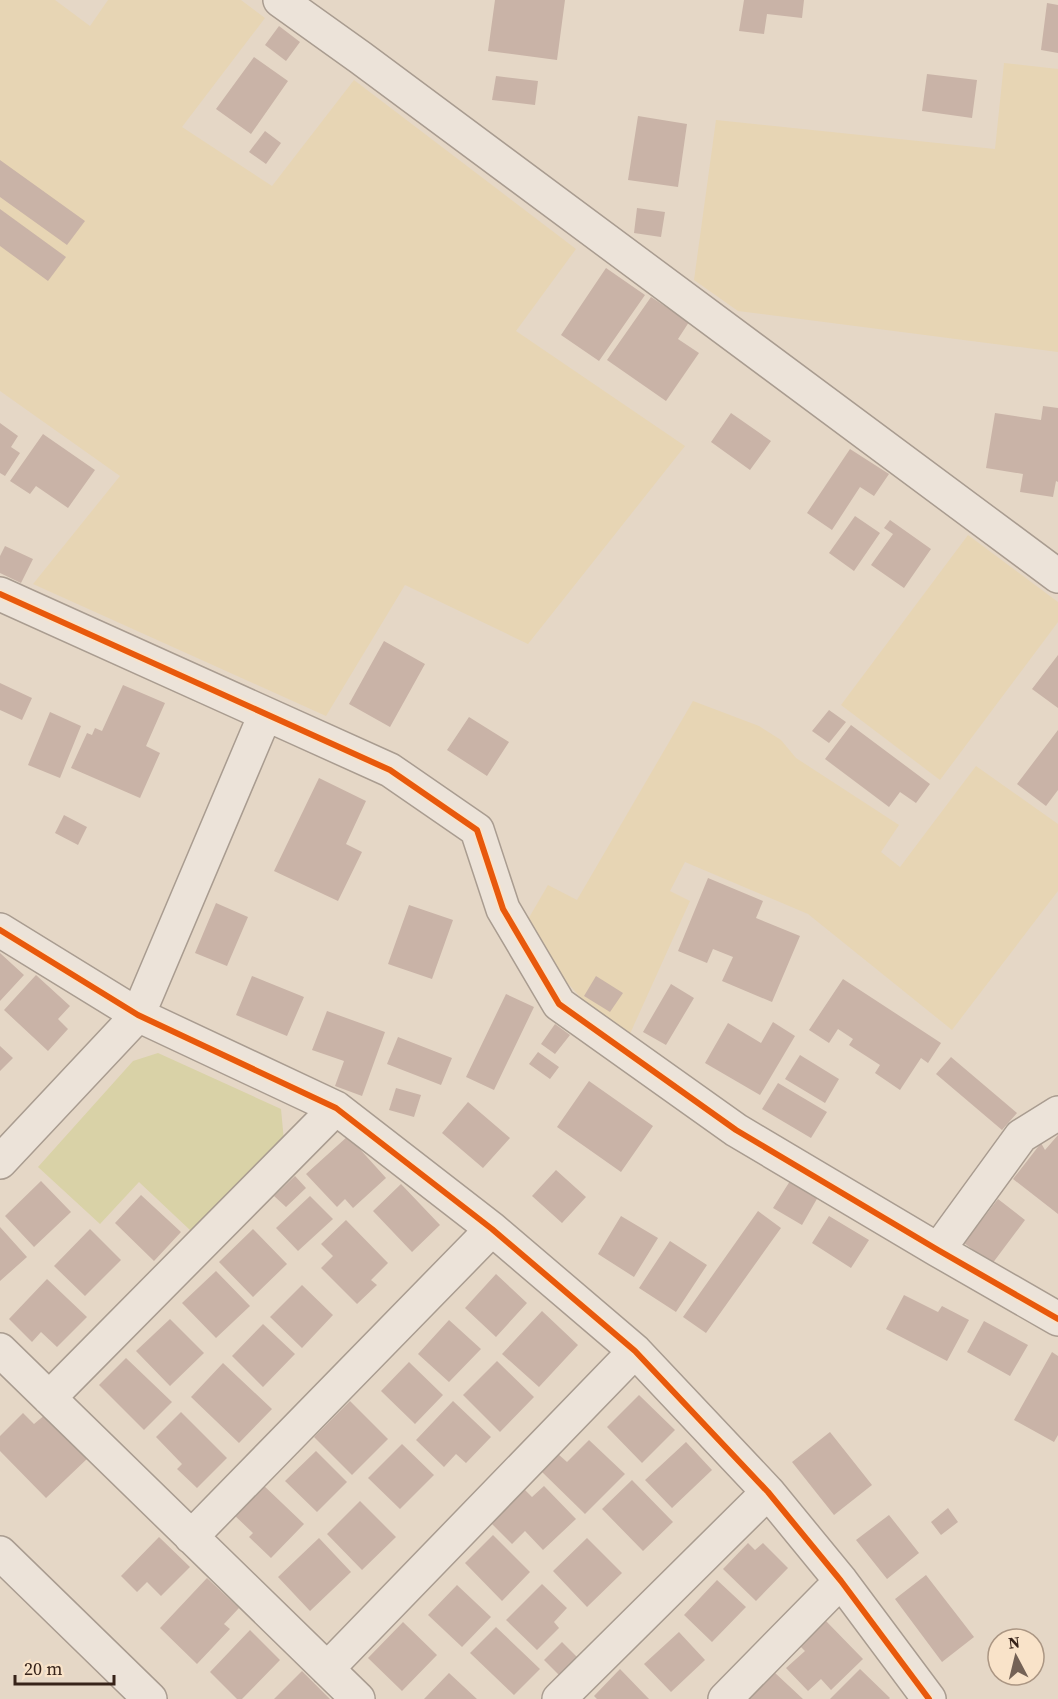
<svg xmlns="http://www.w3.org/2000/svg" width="1058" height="1699" viewBox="0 0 1058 1699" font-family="'Source Serif 4',serif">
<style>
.farmland{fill:#e7d5b4}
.green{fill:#d9d2a7}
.building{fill:#c9b3a7}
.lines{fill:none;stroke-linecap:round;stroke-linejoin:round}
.minor-casing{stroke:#a99c90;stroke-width:36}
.minor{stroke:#ece3d9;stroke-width:33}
.cycleway-casing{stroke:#f9e3c9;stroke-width:10}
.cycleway{stroke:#e8590c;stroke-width:6}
</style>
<rect width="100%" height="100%" fill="#e5d7c6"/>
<path class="farmland" d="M0,0H55L90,26L108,0H241L265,18L182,127L272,186L354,80L576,249L516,331L685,446L528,644L405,585L326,716L33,584L120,476L0,391Z
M1004,63L1058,69V352L738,311L694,280L716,120L995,149Z
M968,535L1058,602V622L940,780L841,705Z
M693,701L759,726L781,740L796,758L899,825L881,852L900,867L976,766L1058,824V891L952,1030L808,914L685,862L670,891L690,901L629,1036L592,1010L563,978L527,921L548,885L577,900Z"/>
<path class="green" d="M158,1053L281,1109L284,1141L191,1231L139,1182L100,1224L38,1167L133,1061Z"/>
<path class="building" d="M495,0H565L557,60L488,51Z
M744,0H804L802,18L767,14L764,34L739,31Z
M1047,3L1058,5V53L1041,50Z
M279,26L300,42L286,61L265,45Z
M254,57L288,81L251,134L216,109Z
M927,74L977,80L972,118L922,111Z
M496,76L538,81L535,105L492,100Z
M638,116L687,124L678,187L628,180Z
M265,131L281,143L266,164L249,152Z
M0,160L85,221L67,245L0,197Z
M637,208L665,212L661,237L634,233Z
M0,209L66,257L48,281L0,246Z
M606,268L645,295L599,361L561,335Z
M651,297L689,322L678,339L699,353L666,401L607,360Z
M1043,406L1058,408V482L1056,481L1053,497L1020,492L1023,474L986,468L995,413L1041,420Z
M731,413L771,441L750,470L711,442Z
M0,423L18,436L11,447L20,453L5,476L0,473Z
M43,434L95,470L68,508L36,486L30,494L10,481Z
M850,449L889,474L874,496L860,487L832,530L807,513Z
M855,516L880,533L854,571L829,553Z
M890,520L931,549L904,588L871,565L893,534L884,528Z
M5,546L33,559L21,583L0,573V556Z
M384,641L425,664L390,727L349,704Z
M1058,655V708L1032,689Z
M0,683L32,698L22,720L0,710Z
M123,685L165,703L146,746L160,753L140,798L71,768L87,733L92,735L95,728L102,731Z
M829,710L846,722L829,743L812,731Z
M50,712L81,726L60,778L28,765Z
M469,717L509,742L487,776L447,750Z
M851,725L930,784L916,803L900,792L889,807L825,759Z
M1058,730V790L1046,806L1017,784Z
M319,778L366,801L346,844L362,852L338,901L274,871Z
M64,815L87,827L78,845L55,833Z
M708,878L763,901L756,918L800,936L772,1002L722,981L733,957L713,949L707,963L678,951Z
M216,903L248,917L227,966L195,953Z
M409,905L453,920L432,979L388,964Z
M0,953L24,975L0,1001Z
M36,975L70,1006L58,1019L68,1029L48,1051L4,1010Z
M252,976L304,997L287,1036L236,1015Z
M596,976L623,993L610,1012L584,996Z
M843,979L941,1043L928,1063L921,1058L900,1090L875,1073L880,1065L849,1045L853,1039L838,1029L829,1043L809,1030Z
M671,984L694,998L666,1045L643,1032Z
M506,994L534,1007L494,1090L466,1077Z
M327,1011L385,1032L362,1096L335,1086L344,1061L312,1050Z
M773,1022L795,1036L760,1095L705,1063L728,1023L761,1043Z
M555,1024L570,1035L555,1054L541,1044Z
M398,1037L452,1058L441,1085L387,1064Z
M0,1046L13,1058L0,1071Z
M538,1052L559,1067L550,1079L529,1064Z
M800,1055L839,1079L825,1103L785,1079Z
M951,1057L1017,1113L1002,1130L936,1074Z
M589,1081L653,1126L621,1172L557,1127Z
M778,1083L827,1112L811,1138L762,1109Z
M396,1088L421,1095L414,1117L389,1110Z
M468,1102L510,1138L483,1168L442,1133Z
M1058,1135V1214L1013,1179L1041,1143L1045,1150Z
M348,1136L386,1178L353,1208L345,1199L337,1207L306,1174Z
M556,1170L586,1197L562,1223L532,1196Z
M295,1176L306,1188L286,1207L274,1196Z
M41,1181L71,1212L34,1247L5,1216Z
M790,1181L818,1197L802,1225L773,1208Z
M401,1184L440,1225L412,1252L373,1211Z
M141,1195L181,1232L154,1261L115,1223Z
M310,1196L333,1219L298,1251L276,1228Z
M998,1199L1025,1220L992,1264L964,1243Z
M758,1211L781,1228L706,1333L683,1317Z
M621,1216L658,1238L634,1277L598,1254Z
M829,1216L869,1240L851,1268L812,1243Z
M346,1220L388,1263L371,1280L377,1285L357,1304L321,1268L333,1256L321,1244Z
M0,1227L27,1257L0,1281Z
M90,1229L121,1260L85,1296L54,1266Z
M253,1229L287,1264L253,1297L219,1262Z
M670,1241L707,1265L676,1312L639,1288Z
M216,1271L250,1306L216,1338L182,1303Z
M496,1274L527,1303L496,1337L465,1308Z
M47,1279L87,1317L57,1347L41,1332L32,1342L9,1319Z
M302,1285L333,1315L302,1348L270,1317Z
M904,1295L938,1312L942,1306L969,1320L947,1361L886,1329Z
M542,1311L578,1345L539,1387L502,1354Z
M170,1319L204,1353L170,1386L136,1351Z
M449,1320L481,1349L449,1382L418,1354Z
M984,1321L1028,1345L1010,1376L967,1352Z
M263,1324L295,1354L263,1387L232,1356Z
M1052,1352L1058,1356V1435L1054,1442L1014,1420Z
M126,1358L172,1402L144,1430L99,1385Z
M497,1361L534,1397L500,1432L463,1395Z
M409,1362L443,1395L415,1424L381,1391Z
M223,1363L272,1409L239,1443L191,1397Z
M639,1395L675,1430L642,1463L607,1427Z
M350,1401L388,1439L352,1475L314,1437Z
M453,1401L491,1437L466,1463L456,1454L444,1467L416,1440Z
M181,1412L227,1458L197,1488L177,1469L182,1464L156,1437Z
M23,1413L34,1424L46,1414L89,1457L46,1498L0,1451V1436Z
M830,1432L872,1485L834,1515L792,1462Z
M589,1440L625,1474L585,1514L541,1471L558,1454L567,1462Z
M686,1442L712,1470L672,1508L645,1480Z
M402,1444L434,1475L400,1509L368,1478Z
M316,1451L347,1482L317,1512L285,1481Z
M632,1480L673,1522L643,1551L602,1509Z
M261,1483L304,1524L271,1558L249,1537L253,1533L232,1513Z
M544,1486L576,1519L543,1550L525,1531L512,1544L490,1522L525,1490L532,1497Z
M360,1501L396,1537L362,1570L327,1534Z
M948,1508L958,1522L941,1535L931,1522Z
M889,1515L919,1553L887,1579L856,1540Z
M493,1535L530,1572L502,1601L465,1563Z
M159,1537L190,1567L161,1596L147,1582L137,1592L121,1576Z
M319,1538L351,1572L310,1611L278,1577Z
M587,1538L622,1573L587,1607L553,1571Z
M748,1543L755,1550L763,1543L788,1568L756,1601L723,1569Z
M926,1575L974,1637L942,1662L895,1599Z
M207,1578L239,1608L224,1624L230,1629L197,1664L160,1628Z
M717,1580L746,1607L712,1642L684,1615Z
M542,1584L567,1608L554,1622L559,1628L537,1650L506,1620Z
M457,1585L491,1617L462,1647L428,1615Z
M826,1621L863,1659L831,1690L821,1679L808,1691L786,1668L805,1651L800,1646Z
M403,1622L437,1655L402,1691L368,1658Z
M496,1627L540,1669L514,1695L470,1653Z
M250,1630L280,1660L242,1699H237L210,1672Z
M679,1632L705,1660L671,1692L644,1664Z
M562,1642L579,1659L561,1677L544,1660Z
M620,1669L649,1699H597L594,1696Z
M860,1669L890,1698L889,1699H830Z
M302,1671L330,1699H274Z
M774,1672L803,1699H747Z
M449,1673L477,1699H424Z"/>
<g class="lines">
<g class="minor-casing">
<path id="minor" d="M280,0L361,58L1058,576
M0,594L390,770L477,830L503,909L559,1004L736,1130L938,1250L1058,1319
M0,930L138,1015L336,1108L492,1229L635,1351L768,1492L841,1581L929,1699
M0,1162L138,1015L265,715
M938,1250L1021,1136L1058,1113
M0,1350L358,1699
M49,1398L336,1108
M191,1537L492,1229
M0,1553L150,1699
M327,1669L635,1351
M559,1699L768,1492
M725,1699L841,1581"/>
</g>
<use href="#minor" class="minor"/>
<g class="cycleway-casing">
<path id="cycleway" d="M0,594L390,770L477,830L503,909L559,1004L736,1130L938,1250L1058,1319
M0,930L138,1015L336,1108L492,1229L635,1351L768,1492L841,1581L929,1699"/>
</g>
<use href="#cycleway" class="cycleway"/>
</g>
<g transform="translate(1016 1657) rotate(353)"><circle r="28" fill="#f9e3c9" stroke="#ab9683" stroke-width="1.5"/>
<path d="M0-4.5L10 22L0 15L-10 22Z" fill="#746256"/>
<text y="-9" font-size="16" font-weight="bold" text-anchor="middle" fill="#372319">N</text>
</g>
<path d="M15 1675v9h99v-9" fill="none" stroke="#372319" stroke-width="3"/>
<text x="24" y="1675" font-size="18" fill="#372319" stroke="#f9e3c9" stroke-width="4.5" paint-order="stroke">20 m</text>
</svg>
